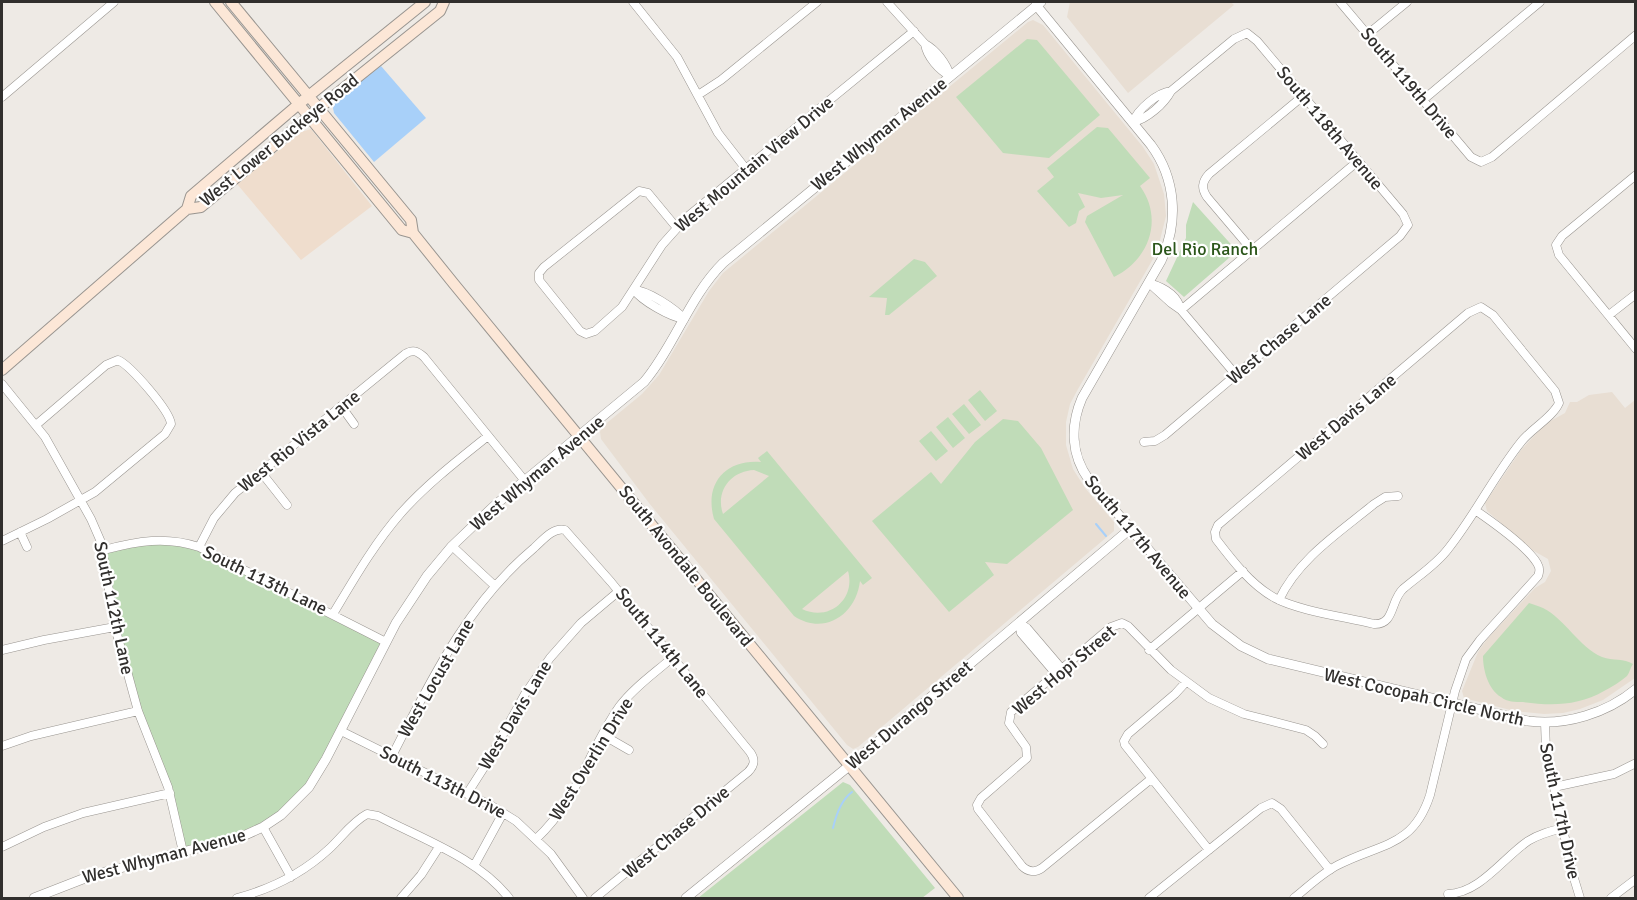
<svg xmlns="http://www.w3.org/2000/svg" width="1637" height="900" viewBox="0 0 1637 900" font-family="Signika,sans-serif">
<style>
.commercial{fill:#efddcd}
.built{fill:#e8ded3}
.green{fill:#c0dcb8;fill-rule:evenodd}
.water{fill:#a8d0f9}
.lines{fill:none;stroke-linecap:round;stroke-linejoin:round}
.stream{stroke:#a8d0f9;stroke-width:2}
.minor-casing{stroke:#999590;stroke-width:9}
.tertiary-casing{stroke:#999590;stroke-width:10}
.secondary-casing{stroke:#999590;stroke-width:12}
.minor{stroke:#fff;stroke-width:8}
.tertiary{stroke:#fff;stroke-width:9}
.secondary{stroke:#fce7d7;stroke-width:10}
.labels{text-anchor:middle;stroke-width:4.5;stroke-linejoin:round;paint-order:stroke}
.street-label{font-size:18px;fill:#312f2d;stroke:#fff}
.park-label{font-size:18px;fill:#2b561a;stroke:#fff}
</style>
<rect width="100%" height="100%" fill="#eeeae5"/>
<path class="commercial" d="M311,129L372,206L301,260L237,184L301,132Z"/>
<path class="built" d="M1070,2H1231L1234,5L1128,93L1067,17Z
M1033,20L1043,25L1143,147L1154,164L1164,194L1166,216L1157,252L1078,389L1070,404L1066,422V445L1073,469L1085,488L1114,522V531L858,747L853,749L847,745L649,503L601,439L600,432L602,427L642,394L659,375L709,291L723,273L1028,22Z
M1612,392L1625,408L1635,400V678L1603,700L1580,709L1563,713L1544,714L1514,711L1464,698L1462,691L1478,652L1487,639L1535,588L1545,582L1551,571L1548,559L1532,550L1487,511L1485,503L1521,450L1545,424L1565,413L1570,402H1577L1589,395Z"/>
<path class="green" d="M1027,39L1037,40L1100,115L1049,158L1003,153L956,97Z
M1097,127L1108,128L1150,178L1140,186C1164,219 1149,260 1114,277L1085,222L1087,216L1123,195L1101,198L1078,193L1085,207L1079,211L1076,223L1069,227L1037,191L1054,177L1047,168Z
M1193,202L1237,251L1184,297L1166,281L1186,238V225Z
M914,259L925,262L937,276L889,315H885L887,298L869,297Z
M980,390L997,411L985,421L968,400Z
M964,404L981,425L969,434L952,414Z
M948,417L965,438L953,448L936,427Z
M1003,419L1018,421L1041,448L1073,510L1007,564L985,562L994,575L949,612L872,521L931,472L941,484L975,442Z
M931,431L948,451L936,461L919,441Z
M767,451L872,578L863,585L860,581C856,615 824,636 794,616L714,519C704,484 725,459 761,462L758,458ZM754,470L769,476L723,514C715,491 731,471 754,470ZM848,571C856,599 829,622 802,609Z
M185,543L386,642L321,769L272,821L183,852L168,787L138,711L115,627L104,550L123,545Z
M1529,603C1534,605 1539,606 1543,608C1565,619 1579,647 1602,657C1613,661 1624,658 1633,664C1630,668 1630,672 1627,676C1620,682 1612,687 1604,691C1578,706 1551,706 1523,702C1515,702 1507,702 1501,697C1488,689 1483,670 1483,656Z
M843,782L850,785L935,888L922,898H698Z"/>
<path class="water" d="M381,66L426,118L374,162L334,113L333,108L335,101Z"/>
<g class="lines">
<path class="stream" d="M1096,524L1106,536
M833,828C836,815 841,800 852,792"/>
<g class="minor-casing">
<path id="minor" d="M633,2L677,57L718,133L746,169
M887,2L925,44C936,50 947,64 950,76
M1340,2L1471,157L1481,162L1492,157L1636,35
M1368,34L1407,2
M925,44C927,57 939,70 950,76
M698,95L721,80L817,2
M2,97L114,2
M1423,100L1540,2
M1133,122C1147,119 1164,104 1171,91L1234,39L1247,33L1257,41L1403,214L1408,225L1400,236L1165,435L1155,441L1144,442
M1133,122C1138,109 1157,93 1171,91
M1636,175L1562,236L1556,245L1559,255L1636,349
M677,228L648,193L639,191L544,267L539,273V280L580,331L586,334L595,331L622,307L662,245L687,217L914,31
M1252,250L1207,197C1201,188 1202,182 1209,174L1303,96
M1149,283C1163,287 1177,294 1181,310L1236,375
M1150,284L1171,303L1181,310
M634,290C647,290 676,309 684,319
M634,290C642,301 670,317 684,319
M1481,307L1493,315L1555,391L1559,403C1553,417 1531,429 1521,442C1494,476 1475,515 1448,549C1436,565 1418,576 1403,589C1390,601 1395,625 1374,624C1346,617 1299,611 1275,598C1251,585 1232,560 1216,539L1215,532L1218,525L1468,313Z
M1181,310L1358,161
M1609,315L1636,294
M2,384L45,437L91,519L101,542L115,627L138,711L168,787L183,852
M341,406L354,424
M261,472L287,505
M20,532L27,547
M2,541L47,519L95,492L165,434L171,424C170,411 131,366 118,360L106,365L36,425
M452,546L495,586
M199,547L214,518L235,493L405,354C413,349 417,351 424,357L525,481
M104,550C137,541 166,536 199,547L386,642
M1279,600C1298,559 1340,532 1374,504L1385,497L1398,496
M333,614C354,579 374,544 401,513C427,484 458,460 488,436
M1019,623L1021,633L1056,674
M1019,623L1027,628L1062,669
M2,650L44,640L115,627
M1149,650L1243,571
M1186,682L1175,694L1128,734L1124,741L1125,745L1209,850
M1545,722L1546,751L1573,875L1580,898
M341,731L492,806L516,821L551,854L583,898
M603,735L629,750
M2,746L31,736L138,711
M392,756C431,680 467,604 534,548C543,540 553,527 565,530L611,582L750,752C756,760 754,766 748,772L595,898
M1151,779L1042,868C1035,873 1028,872 1022,866L978,809L977,805L981,798L1027,758L1026,747L1009,723L1011,712L1111,627L1122,623L1128,626L1171,670L1209,698L1244,714L1306,730L1315,736L1323,744
M1554,787L1614,774L1636,763
M467,794L490,758L525,694L550,658L581,623L619,591
M263,827L291,877
M536,839C578,800 588,751 619,707C634,687 655,673 673,657
M2,847L44,827L83,813L170,793
M474,866L503,813
M1448,894C1480,893 1503,858 1528,841C1539,834 1551,831 1563,828
M237,898C271,889 302,874 329,849C341,838 352,822 367,814L378,816C422,839 478,858 509,898
M401,898L421,875L439,847
M1149,898L1261,808L1272,803L1281,809L1330,870
M1294,898C1308,887 1322,873 1338,865C1380,843 1413,848 1430,795L1455,691L1466,659L1480,640L1538,576C1540,571 1540,568 1537,563C1527,547 1491,521 1475,510
M1611,898L1636,879"/>
</g>
<g class="tertiary-casing">
<path id="tertiary" d="M1036,5L1151,145C1176,179 1179,222 1161,261L1082,398C1070,426 1071,455 1089,480L1212,624L1241,646L1268,659L1528,721C1566,726 1607,713 1636,689
M34,898L93,875L241,837L263,827L281,815L309,787L326,759L396,623L427,576L452,546L494,506L644,382C675,345 689,297 723,263L1041,2
M686,898L849,766L1130,529"/>
</g>
<g class="secondary-casing">
<path id="secondary" d="M215,2L402,230L413,233
M231,2L411,220L413,233L454,284L958,898
M187,209L191,196L300,103L425,2
M2,370L187,209L201,207L319,108L440,11L444,2"/>
</g>
<use href="#minor" class="minor"/>
<use href="#tertiary" class="tertiary"/>
<use href="#secondary" class="secondary"/>
</g>
<g class="labels">
<g class="street-label">
<text transform="translate(1409 83) rotate(50)" y="6">South 119th Drive</text>
<text transform="translate(1330 128) rotate(50)" y="6">South 118th Avenue</text>
<text transform="translate(879 134) rotate(-39)" y="6">West Whyman Avenue</text>
<text transform="translate(279 140) rotate(-39)" y="6">West Lower Buckeye Road</text>
<text transform="translate(754 164) rotate(-40)" y="6">West Mountain View Drive</text>
<text transform="translate(1279 339) rotate(-40)" y="6">West Chase Lane</text>
<text transform="translate(1346 417) rotate(-40)" y="6">West Davis Lane</text>
<text transform="translate(299 441) rotate(-39)" y="6">West Rio Vista Lane</text>
<text transform="translate(537 473) rotate(-40)" y="6">West Whyman Avenue</text>
<text transform="translate(1138 537) rotate(50)" y="6">South 117th Avenue</text>
<text transform="translate(686 566) rotate(51)" y="6">South Avondale Boulevard</text>
<text transform="translate(265 580) rotate(26)" y="6">South 113th Lane</text>
<text transform="translate(114 608) rotate(78)" y="6">South 112th Lane</text>
<text transform="translate(662 643) rotate(51)" y="6">South 114th Lane</text>
<text transform="translate(1064 670) rotate(-40)" y="6">West Hopi Street</text>
<text transform="translate(436 678) rotate(-60)" y="6">West Locust Lane</text>
<text transform="translate(1424 697) rotate(13)" y="6">West Cocopah Circle North</text>
<text transform="translate(515 715) rotate(-59)" y="6">West Davis Lane</text>
<text transform="translate(909 715) rotate(-40)" y="6">West Durango Street</text>
<text transform="translate(591 759) rotate(-58)" y="6">West Overlin Drive</text>
<text transform="translate(443 782) rotate(27)" y="6">South 113th Drive</text>
<text transform="translate(1560 811) rotate(78)" y="6">South 117th Drive</text>
<text transform="translate(676 832) rotate(-40)" y="6">West Chase Drive</text>
<text transform="translate(164 856) rotate(-15)" y="6">West Whyman Avenue</text>
</g>
<g class="park-label">
<text x="1205" y="255">Del Rio Ranch</text>
</g>
</g>
<rect width="1637" height="900" fill="none" stroke="#312f2d" stroke-width="6"/>
</svg>
